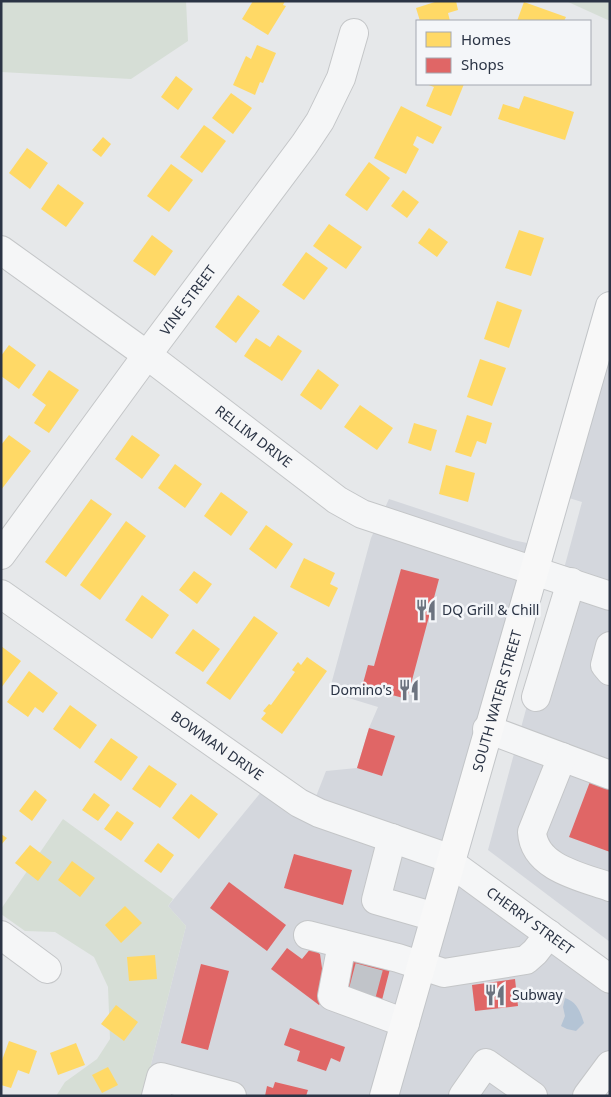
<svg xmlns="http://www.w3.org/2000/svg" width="611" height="1097" viewBox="0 0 611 1097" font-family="'Noto Sans',sans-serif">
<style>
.built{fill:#d4d7dd}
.green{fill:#d6ded6}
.water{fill:#b4c4d5}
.homes{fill:#ffd966}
.shops{fill:#e06666}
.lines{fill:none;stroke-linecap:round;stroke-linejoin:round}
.minor-tunnel{stroke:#c1c4c9;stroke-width:28;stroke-dasharray:28 14;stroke-linecap:butt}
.minor-casing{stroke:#c4c6c8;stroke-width:30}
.major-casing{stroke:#c2c5c8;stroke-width:30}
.minor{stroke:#f5f6f7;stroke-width:28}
.major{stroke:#f8f8f8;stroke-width:28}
.labels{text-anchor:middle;stroke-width:5;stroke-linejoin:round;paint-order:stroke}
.street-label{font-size:14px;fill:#2b3445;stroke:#f4f6f9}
.poi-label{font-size:14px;fill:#2b3445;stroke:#f4f6f9;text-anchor:start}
</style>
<rect width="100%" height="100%" fill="#e6e8ea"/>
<path class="built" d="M610,306V942L488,850L582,502L556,494Z
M389,499L513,540L541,546L451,861L610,979V1084L601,1096H143L186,926L168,906L275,775L315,799L326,771L357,768L369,728L378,707L329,692L371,538Z"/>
<path class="green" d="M1,1H186L188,41L131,79L1,72Z
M566,1H610V21Z
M63,819L173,899L168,906L186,926L143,1096H56L65,1082L97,1059L110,1039L108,987L94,957L55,932L25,931L1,914V909Z"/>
<path class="water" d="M565,998C577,1002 580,1011 584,1023L576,1031L567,1029L561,1026L565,1016L563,1007Z"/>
<path class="homes" d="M253,1H285L283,5L286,6L268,35L242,19Z
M438,1H456L458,10L448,13L450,21H420L416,8Z
M524,2L566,17L564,21H517Z
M257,45L276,53L263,83L260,82L255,95L233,85L246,56L251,59Z
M176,76L193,89L178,110L161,97Z
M426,84H464L451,116L426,106L434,87Z
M231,93L252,108L233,134L212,118Z
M524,96L574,112L565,140L498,119L503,104L519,109Z
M401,106L442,127L433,144L417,136L413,145L419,149L406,174L374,158Z
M204,125L226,141L202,173L180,157Z
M103,137L111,144L101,157L92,150Z
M27,148L48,163L30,189L9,173Z
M369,162L390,178L367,211L345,195Z
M171,164L193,180L169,212L147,196Z
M58,184L84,203L66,227L41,209Z
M403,190L419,202L407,218L391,206Z
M329,224L362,247L346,269L313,246Z
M429,228L448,242L437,257L418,243Z
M519,230L544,238L531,276L505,268Z
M152,235L173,251L155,276L133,261Z
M306,252L328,268L304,300L282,285Z
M238,295L260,311L236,343L215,327Z
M497,301L522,310L509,348L484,339Z
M278,335L302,351L282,381L244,356L256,338L270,347Z
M9,345L36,365L19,389L1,376V356Z
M480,359L506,368L492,406L467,397Z
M318,369L339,385L321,410L300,395Z
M49,370L79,390L49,433L34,423L46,405L32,395Z
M360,405L393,428L377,450L344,427Z
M467,415L492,423L486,444L477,441L471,457L455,452Z
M414,423L437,430L431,451L408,443Z
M9,435L31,451L1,490V445Z
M132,435L160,455L142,479L115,459Z
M175,464L202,484L185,508L158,488Z
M446,465L475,473L468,502L439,494Z
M221,492L248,512L231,536L204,516Z
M91,499L112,514L66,577L45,562Z
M126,521L146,536L100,600L80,585Z
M266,525L293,544L276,569L249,549Z
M304,558L335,573L330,584L338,588L329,607L290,587Z
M194,571L212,584L197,604L179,590Z
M142,595L169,615L152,639L125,620Z
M254,616L278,633L230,700L206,683Z
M193,629L220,649L203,672L175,653Z
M1,646L21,661L1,688Z
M307,657L327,671L282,734L261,719L266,713L263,711L269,704L271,705L295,672L292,670L298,662L301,665Z
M29,671L58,693L43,713L35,707L28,717L7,702Z
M70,705L97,725L80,749L53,729Z
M111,738L138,757L121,781L94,762Z
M149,765L177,784L160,808L132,789Z
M35,790L47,800L32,821L19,811Z
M94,793L110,805L98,821L82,810Z
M191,794L218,814L199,839L172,818Z
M117,811L134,823L121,841L104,829Z
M1,834L7,838L1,845Z
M158,843L174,855L161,873L144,861Z
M30,845L52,862L38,881L15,863Z
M72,861L95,878L80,897L58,880Z
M125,906L142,923L121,943L105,925Z
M155,955L157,979L129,981L127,957Z
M116,1005L138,1022L124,1041L101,1024Z
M9,1041L37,1051L29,1074L18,1070L11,1088L1,1085V1063Z
M76,1043L85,1065L58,1075L50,1053Z
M108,1067L118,1085L102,1093L92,1075Z"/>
<path class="shops" d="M401,569L439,579L407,699L362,687L368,665L374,666Z
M369,728L395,736L382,776L357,768Z
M591,779L610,786V852L569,837Z
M294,854L352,870L343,905L284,888Z
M229,882L286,925L267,951L210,908Z
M287,948L302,959L311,948L320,954L326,996L319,1005L271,969Z
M348,953L391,965L382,1000L338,988Z
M201,964L229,971L208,1050L181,1043Z
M515,979L518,1006L475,1011L472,985Z
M290,1028L345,1047L340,1062L331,1058L326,1071L297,1061L300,1051L284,1045Z
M275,1082L308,1090L306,1096H265L267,1086L273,1088Z"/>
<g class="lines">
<path class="minor-tunnel" d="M362,994L371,960"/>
<g class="minor-casing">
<g id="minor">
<path id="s1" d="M1,250L147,355L337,500L362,514L610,596"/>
<path id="s2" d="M1,555L147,355L304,145L320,121L341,78L354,33"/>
<path id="s3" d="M1,594L299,803L319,813L440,855L610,979"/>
<path d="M610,646L605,665L610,671"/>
<path d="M536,697L571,582"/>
<path d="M487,729L610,775"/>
<path d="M562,757L532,832C534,868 582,877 610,887"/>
<path d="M392,838L376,900L435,917"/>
<path d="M1,935L47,969"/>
<path d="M308,935L398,958L444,973L526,960L535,952L549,934"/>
<path d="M342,944L332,996L405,1023"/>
<path d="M156,1096L161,1077L232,1096"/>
<path d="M463,1096L486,1063L533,1096"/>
<path d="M587,1096L610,1065"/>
</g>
</g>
<g class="major-casing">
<g id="major">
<path id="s4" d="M384,1096L610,306"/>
</g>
</g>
<use href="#minor" class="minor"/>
<use href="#major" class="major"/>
</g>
<defs>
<g id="restaurant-bare" transform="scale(1.725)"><path d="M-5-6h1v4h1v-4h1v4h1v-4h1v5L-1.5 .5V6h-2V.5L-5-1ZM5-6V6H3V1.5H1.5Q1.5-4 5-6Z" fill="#6c737f" stroke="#f4f6f9" stroke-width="2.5" paint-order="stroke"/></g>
</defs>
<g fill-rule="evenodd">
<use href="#restaurant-bare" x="426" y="610"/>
<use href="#restaurant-bare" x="409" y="690"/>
<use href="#restaurant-bare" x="495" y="995"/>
</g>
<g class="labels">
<g class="street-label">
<text dy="5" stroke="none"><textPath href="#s2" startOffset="316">VINE STREET</textPath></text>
<text dy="5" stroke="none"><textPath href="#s1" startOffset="314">RELLIM DRIVE</textPath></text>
<text dy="5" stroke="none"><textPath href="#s4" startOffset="411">SOUTH WATER STREET</textPath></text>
<text dy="5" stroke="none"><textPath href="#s3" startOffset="264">BOWMAN DRIVE</textPath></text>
<text dy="5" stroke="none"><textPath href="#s3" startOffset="626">CHERRY STREET</textPath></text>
</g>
<g class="poi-label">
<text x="442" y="615">DQ Grill &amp; Chill</text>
<text x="392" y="695" text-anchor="end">Domino's</text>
<text x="512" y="1000">Subway</text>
</g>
</g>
<rect width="611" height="1097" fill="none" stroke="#2b3445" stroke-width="5"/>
<rect x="416" y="20" width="175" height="65" fill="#f4f6f9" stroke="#a4a8b1"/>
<rect x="426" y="32" width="25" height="15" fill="#ffd966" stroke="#a4a8b1"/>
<text x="461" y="45" font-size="15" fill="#2b3445">Homes</text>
<rect x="426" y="58" width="25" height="15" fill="#e06666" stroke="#a4a8b1"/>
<text x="461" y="70" font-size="15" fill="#2b3445">Shops</text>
</svg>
